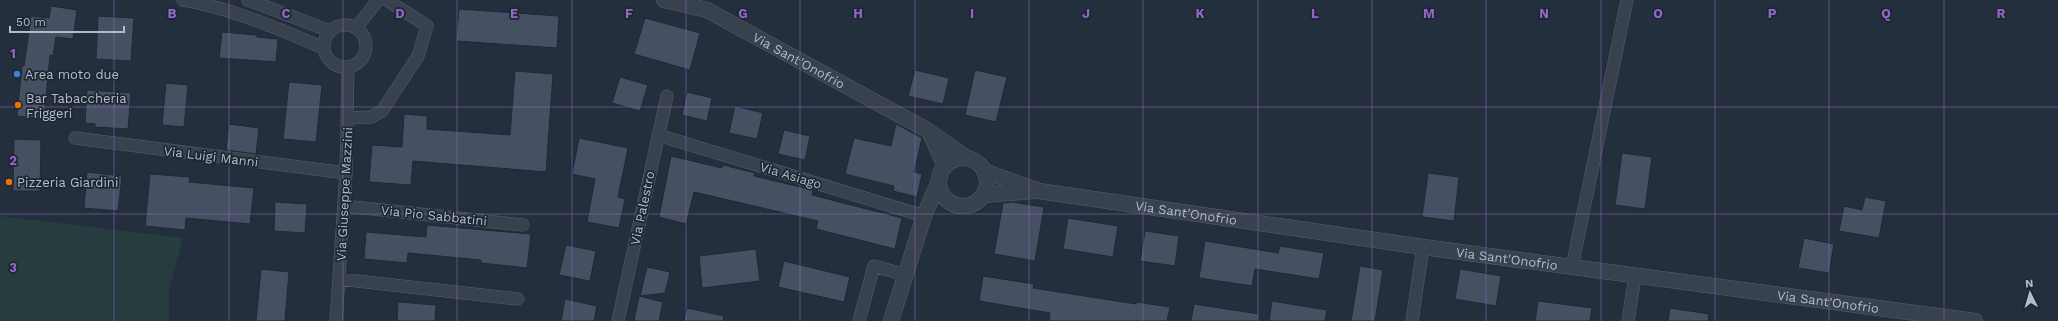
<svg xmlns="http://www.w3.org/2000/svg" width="2058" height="321" viewBox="0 0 2058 321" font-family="'Work Sans',sans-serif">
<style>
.green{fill:#263c3f}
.building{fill:#455162;stroke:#1f2835}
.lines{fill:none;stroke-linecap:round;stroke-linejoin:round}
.minor-casing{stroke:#565f6c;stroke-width:13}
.tertiary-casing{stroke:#565f6c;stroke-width:16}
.minor{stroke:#38414e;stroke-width:12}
.tertiary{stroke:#38414e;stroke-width:15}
.grid{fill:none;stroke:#9266c3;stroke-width:1;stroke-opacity:0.55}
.shop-dot{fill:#3f7fe0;stroke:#1d2633;stroke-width:1.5}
.food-dot{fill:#e8710a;stroke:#1d2633;stroke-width:1.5}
.labels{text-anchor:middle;stroke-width:3.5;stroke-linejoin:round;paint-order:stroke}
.street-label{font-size:13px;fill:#b4bcc9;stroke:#1d2633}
.poi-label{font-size:13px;fill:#b4bcc9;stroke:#1d2633;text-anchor:start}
.grid-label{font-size:13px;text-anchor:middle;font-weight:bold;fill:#9266c3;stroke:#1d2633;stroke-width:3.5;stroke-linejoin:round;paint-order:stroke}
</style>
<rect width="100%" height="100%" fill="#242f3e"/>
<path class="green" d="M0,216L183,238L169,289V321H0Z"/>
<path class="building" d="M51,6L77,10L73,39L56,37L53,56L50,55L44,119L17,116L22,66H24L31,16L49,18Z
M459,9L559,16L557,48L456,41Z
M98,16L134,18L131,61L96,59Z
M645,18L700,33L690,70L634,54Z
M222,32L257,35V37L278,39L276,62L219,58Z
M915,70L949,78L943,104L908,96Z
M975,70L1007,77L996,122L965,115Z
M515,71L553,74L546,172L413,161L411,185L369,182L372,145L402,147L404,114L427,116V129L510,135Z
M620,77L648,85L640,111L612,103Z
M289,82L322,85L316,142L283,139Z
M166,83L188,85L184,127L162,125Z
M87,90L131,93L128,129L95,127V124L85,123Z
M687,92L712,98L707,121L682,115Z
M735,106L763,113L757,139L729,133Z
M229,124L259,128L256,154L226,150Z
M896,124L922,138L914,172L922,174L917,197L893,191L894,186L845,174L854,138L891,146Z
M784,130L810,136L805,160L778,154Z
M579,138L628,148L618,197L625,199L619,228L587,222L595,179L572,174Z
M14,139L41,140L40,191H13Z
M1622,153L1652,157L1645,209L1615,205Z
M671,156L722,168L723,165L755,173L754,176L813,190L812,195L902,218L895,249L816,229L818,221L694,192L686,224L659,217Z
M87,172L122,176L118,211L84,208Z
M1428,173L1459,177L1454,221L1422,217Z
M150,174L190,177L189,182L254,188L250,224L186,218L185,230L145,226Z
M1865,197L1886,201L1879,238L1839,231L1844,206L1862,210Z
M275,202L307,204L305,233L274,231Z
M1012,202L1044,207L1035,261L994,254L1003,203Z
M1068,218L1118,226L1113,257L1063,249Z
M427,225L531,234L527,268L481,263V260L408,253L407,263L364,259L366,232L426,237Z
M1145,231L1179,236L1175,266L1140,261Z
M1804,238L1834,244L1829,273L1798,268Z
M1205,241L1278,253L1280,246L1324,253L1319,279L1255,269L1252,286L1199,278Z
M566,245L596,251L590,281L559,275Z
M756,249L760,281L702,288L699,256Z
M784,261L850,277L844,302L778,287Z
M1360,266L1383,270L1375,321H1351Z
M647,267L670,272L665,293L640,296Z
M261,269L289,272L285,321H256Z
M1460,269L1501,276L1496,306L1455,299Z
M983,276L1034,284L1033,288L1136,304V302L1170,307L1167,321H1049L1050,313L979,301Z
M639,296L663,302L659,321H634Z
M565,299L597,306L594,321H561Z
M1272,301L1327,310L1325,321H1269Z
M1538,301L1592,308L1590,321H1535Z
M398,302L436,305L435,321H397Z
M1194,304L1259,314L1258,321H1191Z
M687,308L724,316L723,321H684Z
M1670,308L1709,314L1708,321H1668Z"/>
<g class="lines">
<g class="minor-casing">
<path id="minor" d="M183,0C232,8 278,29 324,48
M248,0L330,31
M324 46a21 21 0 1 1 42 0a21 21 0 1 1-42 0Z
M356,28L378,0
M347,118L371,117L382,111L418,56L427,26L387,0
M658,135L924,216
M75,138L346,173
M344,206L523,225
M1572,267L1627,0
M339,279L518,299
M336,321L346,173L348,67
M618,321L667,96
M859,321L874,266L906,275
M1412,321L1423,247
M1628,321L1635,276"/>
</g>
<g class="tertiary-casing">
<g id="tertiary">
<path id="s1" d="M664,0L707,10L927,130L967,158"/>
<path d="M930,133L945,166"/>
<circle cx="963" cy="182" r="24"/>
<path id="s2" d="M986,172L1039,191L1423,247L1975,321"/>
<path d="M984,195L1034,191"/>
<path d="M891,321L924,216L939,181"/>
</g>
</g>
<use href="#minor" class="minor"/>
<use href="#tertiary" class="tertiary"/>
</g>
<path class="grid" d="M114,0V321M229,0V321M343,0V321M457,0V321M572,0V321M686,0V321M800,0V321M915,0V321M1029,0V321M1143,0V321M1258,0V321M1372,0V321M1486,0V321M1601,0V321M1715,0V321M1829,0V321M1944,0V321M0,107H2058M0,214H2058"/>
<circle class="shop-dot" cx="17" cy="74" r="4"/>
<g class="food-dot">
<circle cx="18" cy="105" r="4"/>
<circle cx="9" cy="182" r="4"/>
</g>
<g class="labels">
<g class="street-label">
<text dy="5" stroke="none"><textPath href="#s1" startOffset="149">Via Sant'Onofrio</textPath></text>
<text transform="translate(211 156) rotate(7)" y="5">Via Luigi Manni</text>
<text transform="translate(791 175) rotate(17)" y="5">Via Asiago</text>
<text transform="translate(344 194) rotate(-87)" y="5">Via Giuseppe Mazzini</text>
<text transform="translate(642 208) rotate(-78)" y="5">Via Palestro</text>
<text dy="5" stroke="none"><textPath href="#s2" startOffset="205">Via Sant'Onofrio</textPath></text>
<text transform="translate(434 215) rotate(6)" y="5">Via Pio Sabbatini</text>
<text dy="5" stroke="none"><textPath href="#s2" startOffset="529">Via Sant'Onofrio</textPath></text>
<text dy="5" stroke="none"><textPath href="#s2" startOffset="853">Via Sant'Onofrio</textPath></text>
</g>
<g class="poi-label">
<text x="25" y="79">Area moto due</text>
<text x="26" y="103">Bar Tabaccheria<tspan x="26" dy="15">Friggeri</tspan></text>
<text x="17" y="187">Pizzeria Giardini</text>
</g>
</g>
<g class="grid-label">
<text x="172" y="18">B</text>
<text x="286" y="18">C</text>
<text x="400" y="18">D</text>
<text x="514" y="18">E</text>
<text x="629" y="18">F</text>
<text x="743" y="18">G</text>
<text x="858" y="18">H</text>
<text x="972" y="18">I</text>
<text x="1086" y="18">J</text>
<text x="1200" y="18">K</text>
<text x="1315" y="18">L</text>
<text x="1429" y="18">M</text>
<text x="1544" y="18">N</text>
<text x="1658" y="18">O</text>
<text x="1772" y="18">P</text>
<text x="1886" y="18">Q</text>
<text x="2001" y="18">R</text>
<text x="13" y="58">1</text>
<text x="13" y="165">2</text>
<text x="13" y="272">3</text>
</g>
<g transform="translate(2030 293) rotate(355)" stroke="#1d2633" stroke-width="3" paint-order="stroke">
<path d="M0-3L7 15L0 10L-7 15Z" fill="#b4bcc9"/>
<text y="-6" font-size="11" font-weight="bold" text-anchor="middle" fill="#b4bcc9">N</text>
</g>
<path d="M10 26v6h114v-6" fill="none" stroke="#b4bcc9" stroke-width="2"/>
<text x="16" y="26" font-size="12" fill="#b4bcc9" stroke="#1d2633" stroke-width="3" paint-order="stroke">50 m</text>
</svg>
